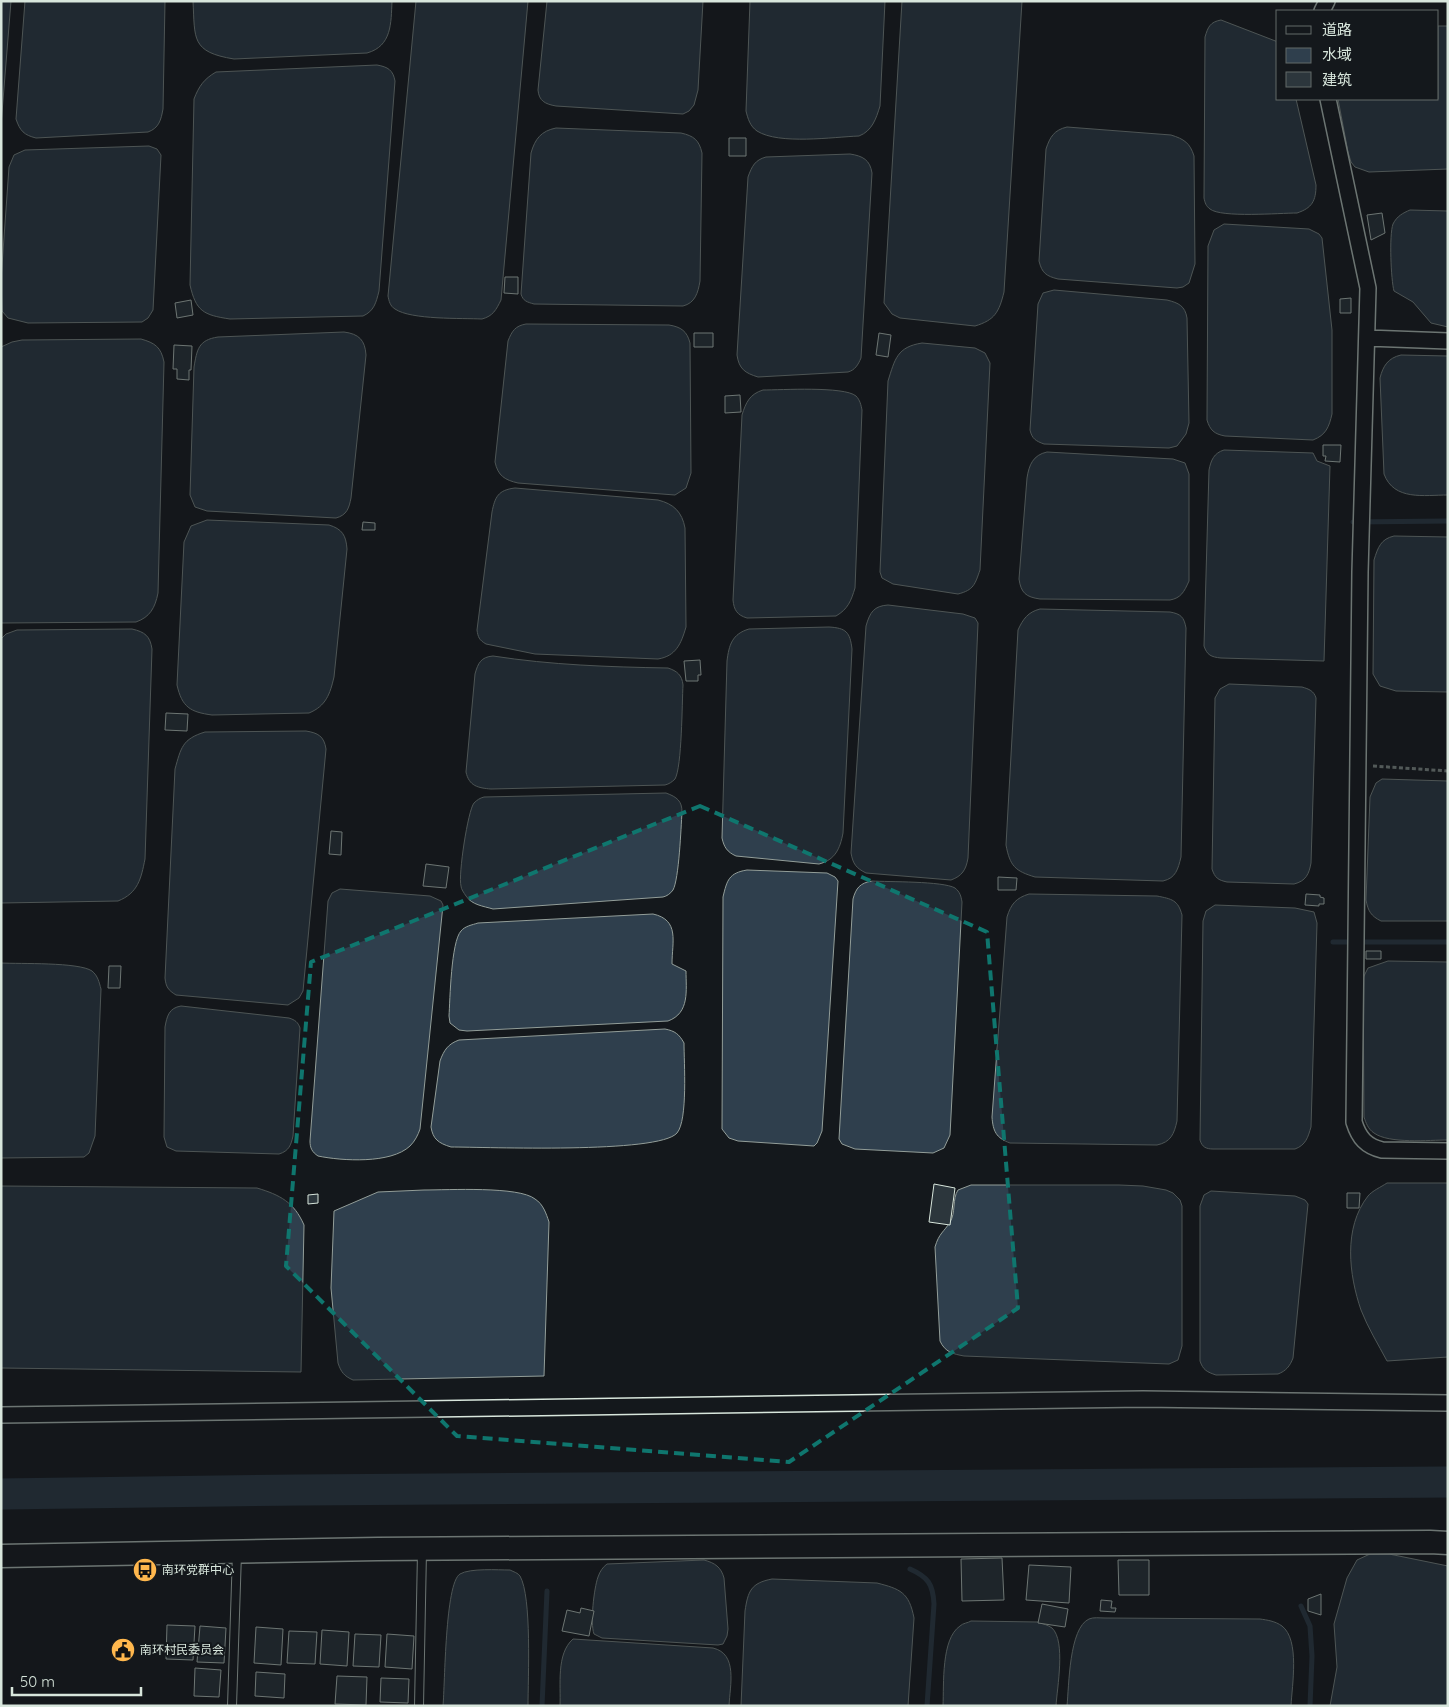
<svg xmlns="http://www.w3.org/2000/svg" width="1449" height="1707" viewBox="0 0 1449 1707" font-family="Quicksand,'Noto Sans SC',sans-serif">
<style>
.water{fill:#2f3f4d;stroke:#939e99}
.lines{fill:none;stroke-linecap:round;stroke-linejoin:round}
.stream{stroke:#2f3f4d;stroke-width:5}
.river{stroke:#2f3f4d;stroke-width:31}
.building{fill:#2c363c;stroke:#d8e6dc}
.lane-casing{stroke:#d8e6dc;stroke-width:10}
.street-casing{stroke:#d8e6dc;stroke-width:18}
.secondary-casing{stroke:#d8e6dc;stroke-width:25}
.path{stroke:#9da8a2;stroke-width:3;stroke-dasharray:4 2.5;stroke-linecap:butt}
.lane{stroke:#14181c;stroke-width:8}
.street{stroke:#14181c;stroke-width:15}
.secondary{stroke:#14181c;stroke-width:22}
.marked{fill:none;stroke:#0f766e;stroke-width:4;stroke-dasharray:10 6;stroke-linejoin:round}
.labels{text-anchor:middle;stroke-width:4;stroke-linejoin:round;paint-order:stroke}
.poi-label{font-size:12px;fill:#d8e6dc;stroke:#14181c;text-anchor:start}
</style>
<rect width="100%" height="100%" fill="#14181c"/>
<path class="water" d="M1,1H11L1,125Z
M25,1H165L163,109C161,120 159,128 148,132L36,138C24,135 20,131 16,119Z
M193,1H392C391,23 392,46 367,53L234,59C191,52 195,39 193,1Z
M416,1H528L501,300C496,310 493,316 482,319C462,318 411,320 395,309C390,306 389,301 388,296Z
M547,1H703L698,90L694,105L689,111L683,114L556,106C545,104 539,101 538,90Z
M750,1H885L880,106C876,119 872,131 859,136C833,137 779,145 757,131C750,126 748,119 746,111Z
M902,1H1022L1004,292C999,312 995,320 975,326L900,318L892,314L884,303Z
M1221,20L1278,42V99H1296L1316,185C1316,201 1312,208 1297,213C1280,213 1221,218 1210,209C1206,206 1205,203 1204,198L1205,37C1208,27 1210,22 1221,20Z
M1438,26H1448V169L1369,172L1355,167L1351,162L1348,152L1338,99H1438Z
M377,65C388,67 393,70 395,81L379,291C376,303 374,311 363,316L230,319C203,315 196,311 190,285L194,99C199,86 204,79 216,72Z
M1067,127L1171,135C1184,139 1190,143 1194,156L1195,264L1189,283L1183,287L1177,288L1058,279C1046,276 1042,273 1039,261L1046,149C1050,137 1054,130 1067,127Z
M556,128L681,133C694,136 699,140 702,153L700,281C698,293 695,303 683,306L534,304C527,302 523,301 521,294L531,153C535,139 541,131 556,128Z
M149,146L157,149L161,155L153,310L148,318L142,322L28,323L8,318L2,311L1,280L9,167L14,155L25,150Z
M850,154C863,156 870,160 872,173L861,358C858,365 855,370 848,372L758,377C745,373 739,369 737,355L748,177C752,166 755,160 766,157Z
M1410,210L1448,211V327L1431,323L1413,302L1394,291C1391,280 1389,235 1393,224C1397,216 1403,213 1410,210Z
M1224,224L1309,229L1319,234L1322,238L1332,330V414C1329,427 1326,435 1313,440L1225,436C1214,434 1210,430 1207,420L1208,246L1214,230Z
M1054,290L1167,300C1179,303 1185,306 1187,318L1189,423L1186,434L1177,446L1169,448L1044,444C1036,441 1032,439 1030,430L1038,304L1043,293Z
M526,324L669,325C681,327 687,331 690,343L691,473L686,488L675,495L518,483C505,480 498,476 495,462L508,341C512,331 515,326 526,324Z
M344,332C359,334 365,340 366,355L351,498C349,508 347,515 336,518L207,511L195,507L190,495L194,367C197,350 198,340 218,337Z
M141,339C155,343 161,347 164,362L158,593C155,608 150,617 136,622L1,623V347L12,342L22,340Z
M922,343L975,348L985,353L990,363L980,570C975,584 974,590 958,594L893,584L882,578L880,572L888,381C895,359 897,347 922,343Z
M1401,355L1448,356V495C1424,495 1394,501 1384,474L1380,378C1383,366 1388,358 1401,355Z
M763,390C781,390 844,386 856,396C860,400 861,405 862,410L855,588C851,601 848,609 836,616L747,618C737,615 734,610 733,600L742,415C746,402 750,394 763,390Z
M1224,450L1313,453L1317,461L1330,466L1324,661L1221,658C1211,657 1207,655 1204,646L1209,470C1211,460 1214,453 1224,450Z
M1047,452L1173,459L1185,463L1189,474V581C1184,592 1181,598 1170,600L1040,599C1026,597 1021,593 1019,579L1027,478C1029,465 1033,455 1047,452Z
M515,488L658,500C674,504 682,512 685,528L686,627C681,644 676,656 658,659L535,654L486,644C479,640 478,637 477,630L492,512C495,497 498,490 515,488Z
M207,520L329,525C342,529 346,535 347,549L334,677C330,694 326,706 309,713L212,715C190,712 182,707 177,685L184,542L191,526Z
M1394,536L1448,537V692L1396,691L1380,686L1373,674L1374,560C1378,547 1381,539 1394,536Z
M888,605L963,614L975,618L978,623L968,858C966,870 962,876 951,880L866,873C856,868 853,864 851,853L866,626C870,612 874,606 888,605Z
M1040,609L1170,612C1181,614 1184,617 1186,628L1181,857C1178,869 1176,878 1163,881L1035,877C1015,871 1010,866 1006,845L1018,630C1023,619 1028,612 1040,609Z
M829,627C846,628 850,632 852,649L843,833C840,849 835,860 819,864L736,856C727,852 724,847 722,838L727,661C729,645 732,634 749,629Z
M132,629C145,632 150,636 152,649L145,859C141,879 138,893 118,901L1,903V639L6,634L17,630Z
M493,656C551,665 609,667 668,668C677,671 682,675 683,685C682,702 682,767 675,779C672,782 669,784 665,785L491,789C478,788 469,786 466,772L475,674C478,663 481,657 493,656Z
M1229,684L1302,687C1309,689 1314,691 1316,698L1311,863C1309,874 1306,881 1294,884L1227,882C1218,880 1215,878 1212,869L1215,698L1220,689Z
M306,731C318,733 324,736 326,749L303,991L299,998L288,1005L176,995C168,990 166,987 165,978L175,769C181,748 182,739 205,732Z
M1382,779L1448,781V921H1381C1371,916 1368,911 1366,900L1370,797L1376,783Z
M666,793C677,797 682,801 682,812C681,828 679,879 673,890C670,894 667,896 663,897L493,909C483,906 472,905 466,896C464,893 461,889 461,886C458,875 468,810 474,803C477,800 480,798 484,797Z
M747,870L827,873L835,877L838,881L822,1131L817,1143L814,1146L738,1141L729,1138L722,1129L723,897C727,880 729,873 747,870Z
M872,881C888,882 943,881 955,888C960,892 961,896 962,902L950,1135L944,1148L933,1153L855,1149L842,1144L839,1139L853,899C856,888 860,883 872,881Z
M340,889L430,896L441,901L443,905L420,1129C418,1135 415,1141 410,1146C391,1164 342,1161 318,1156C312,1152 310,1148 310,1141L328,901L332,893Z
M1029,894L1157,896C1172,899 1178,900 1182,915L1177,1121C1174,1134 1171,1142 1157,1145L1010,1143C996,1138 993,1131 992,1117L1007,917C1011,904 1016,898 1029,894Z
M1215,905L1295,908L1314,912L1317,923L1311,1127C1308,1137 1306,1145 1295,1149H1213C1206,1149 1202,1147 1200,1140L1203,921L1206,911Z
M653,914C680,920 672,942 672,964L686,971C686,990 690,1013 668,1021L467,1031L459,1030L450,1023L449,1016C450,1000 451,942 461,931C465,926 472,925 478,923Z
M1388,961L1448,962V1140C1429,1140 1389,1144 1374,1133C1368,1129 1366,1123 1364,1117L1363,978L1368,968Z
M1,963C20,964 79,962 92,971C98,976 99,982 101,989L95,1136L89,1153L84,1157L1,1158Z
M181,1006L289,1018C295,1020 298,1022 300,1028L293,1136C291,1145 289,1151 279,1154L176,1151L167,1147L164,1137L165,1027C167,1016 169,1008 181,1006Z
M665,1029C675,1031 679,1034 684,1043C684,1062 688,1120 677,1133C659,1154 485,1147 451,1147C438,1143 433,1139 431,1127L440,1061C444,1050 448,1044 459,1040Z
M1387,1183H1448V1357L1387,1361C1378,1344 1368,1328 1361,1310C1349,1275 1343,1228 1368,1196C1372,1191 1381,1187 1387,1183Z
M971,1185H1119L1143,1186L1166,1190L1173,1193L1180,1200L1182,1206V1346L1178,1360L1169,1364L964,1356C953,1354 945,1352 940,1341L935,1247C939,1233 944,1232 950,1222C956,1213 952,1199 958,1190Z
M1,1186L257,1188C280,1195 294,1202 304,1225L301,1372L1,1368Z
M424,1190C448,1190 519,1186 535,1199C543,1204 546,1213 549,1222L544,1376L353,1380C344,1376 341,1372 338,1363L331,1288L334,1211L378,1192Z
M1211,1191L1295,1196L1305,1200L1308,1204L1293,1358C1290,1366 1286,1371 1278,1374L1216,1375C1207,1372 1203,1370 1200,1361V1206L1204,1195Z
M1370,1554H1389L1448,1566V1706H1330L1337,1667L1334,1624L1347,1578L1357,1560Z
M704,1560C715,1563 721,1567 724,1578L728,1629L727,1636L723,1644L718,1645L602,1638L594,1634C590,1623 594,1588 598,1577C600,1571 603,1567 607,1564Z
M510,1570C514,1572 518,1573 520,1576C532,1597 528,1678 528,1706H443C445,1684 445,1583 460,1574C470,1568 498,1570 510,1570Z
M772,1579L877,1583C900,1589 909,1592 914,1618L908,1706H741L745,1611C748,1591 751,1583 772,1579Z
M1105,1618L1260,1619C1267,1620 1275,1621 1282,1626C1300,1640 1292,1685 1291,1706H1067C1069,1686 1069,1628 1089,1619C1093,1617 1100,1618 1105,1618Z
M971,1621L1038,1622C1043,1624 1048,1625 1052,1628C1066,1641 1057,1688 1056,1706H943C944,1684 941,1639 960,1626C963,1623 968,1623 971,1621Z
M573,1639L713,1648C738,1654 730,1685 729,1706H560C561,1685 556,1654 573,1639Z"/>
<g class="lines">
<path class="stream" d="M1353,522L1448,521
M1333,942H1448
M910,1569C928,1577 933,1584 934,1604L927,1706
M1301,1606L1310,1626L1312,1656L1310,1706
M542,1706L547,1591"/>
<path class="river" d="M1,1494L300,1490L1448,1482"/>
</g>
<path class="building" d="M729,138H746V156H729Z
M1382,213L1385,233L1371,240L1367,215Z
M505,277H518V294L504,293Z
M1351,298V313H1340V299Z
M191,300L193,315L177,318L175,303Z
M694,333H713V347H694Z
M879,333L891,335L888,357L876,355Z
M174,345L192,346L191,370H189V380L177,379V369H173Z
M740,395L741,412L725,413V396Z
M1323,445H1341L1340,462L1325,461L1326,456H1323Z
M363,522L375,523V530H362Z
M700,660L701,675H698V681H686L684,661Z
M166,713L188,714L187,731L165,730Z
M331,831L342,832L341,855L329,854Z
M426,864L449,867L446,888L423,886Z
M998,877L1017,878L1016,890H998Z
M1306,894L1320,895V897L1324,898V904H1319V906L1305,905Z
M1366,951H1381V959H1366Z
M109,966H121L120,988H108Z
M934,1184L955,1188L950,1225L929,1222Z
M1347,1193H1360L1359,1208H1347Z
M318,1194V1203L308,1204V1195Z
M1002,1558L1004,1600L962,1601L961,1559Z
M1118,1560H1149V1595H1119Z
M1029,1565L1071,1567L1069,1603L1026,1600Z
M1321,1594V1615L1308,1611V1599Z
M1101,1600L1112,1601L1111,1608H1116L1115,1612L1100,1611Z
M1042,1604L1068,1609L1065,1627L1038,1623Z
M581,1608L594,1611L589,1636L562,1631L567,1610L580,1613Z
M167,1625L195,1626L193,1660L166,1659Z
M200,1626L226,1628L224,1663L197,1662Z
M256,1627L283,1629L281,1665L254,1663Z
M322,1630L349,1632L347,1666L320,1664Z
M289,1631L317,1632L315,1664L287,1663Z
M355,1634L381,1635L379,1667L353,1666Z
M387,1634L414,1636L412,1669L385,1667Z
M195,1668L221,1670L219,1697L194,1696Z
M256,1672L285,1674L284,1698L255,1696Z
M337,1676L367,1677L366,1705L335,1704Z
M381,1678L409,1679L408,1703L380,1702Z"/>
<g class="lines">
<g class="lane-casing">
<path id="lane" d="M232,1706L237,1553
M419,1706L422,1551"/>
</g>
<g class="street-casing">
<path id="street" d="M1322,11L1327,1
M1328,99L1368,288L1360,572L1354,1122C1359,1138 1366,1146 1382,1150L1448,1151
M1367,338L1448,341
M1,1415L1143,1399L1448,1403"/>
</g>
<g class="secondary-casing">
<path id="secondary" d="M1,1556L378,1549L1430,1542L1448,1543"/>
</g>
<path class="path" d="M1373,766L1448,771"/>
<use href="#lane" class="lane"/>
<use href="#street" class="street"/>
<use href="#secondary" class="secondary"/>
</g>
<path d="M0 0H1449V1707H0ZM700,806L987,932L1018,1308L789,1462L457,1436L286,1266L311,962Z" fill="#14181c" fill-opacity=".55" fill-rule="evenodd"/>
<path class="marked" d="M700,806L987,932L1018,1308L789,1462L457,1436L286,1266L311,962Z"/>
<defs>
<g id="bus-disc" transform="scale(1.25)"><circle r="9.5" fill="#ffb74d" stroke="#14181c"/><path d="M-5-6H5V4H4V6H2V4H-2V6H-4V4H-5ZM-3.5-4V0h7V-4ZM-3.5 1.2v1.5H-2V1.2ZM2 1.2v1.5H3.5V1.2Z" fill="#111"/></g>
<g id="civic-disc" transform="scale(1.25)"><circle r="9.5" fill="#ffb74d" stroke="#14181c"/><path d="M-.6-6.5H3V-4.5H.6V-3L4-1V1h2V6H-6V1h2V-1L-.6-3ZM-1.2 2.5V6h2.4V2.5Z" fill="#111"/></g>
</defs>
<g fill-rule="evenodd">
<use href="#bus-disc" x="145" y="1570"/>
<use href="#civic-disc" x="123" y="1650"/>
</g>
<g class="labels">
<g class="poi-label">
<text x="162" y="1574">南环党群中心</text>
<text x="140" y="1654">南环村民委员会</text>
</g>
</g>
<rect width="1449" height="1707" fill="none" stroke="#d8e6dc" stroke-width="5"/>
<rect x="1276" y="10" width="162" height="90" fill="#14181c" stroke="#626a69"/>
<rect x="1286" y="26" width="25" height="8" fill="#14181c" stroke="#626a69"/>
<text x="1322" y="35" font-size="15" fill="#d8e6dc">道路</text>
<rect x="1286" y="48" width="25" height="15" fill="#2f3f4d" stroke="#626a69"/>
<text x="1322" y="60" font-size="15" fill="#d8e6dc">水域</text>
<rect x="1286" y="72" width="25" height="15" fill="#2c363c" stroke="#626a69"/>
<text x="1322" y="85" font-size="15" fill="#d8e6dc">建筑</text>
<path d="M12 1687v8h129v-8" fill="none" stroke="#d8e6dc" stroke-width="2.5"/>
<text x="20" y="1687" font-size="15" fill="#d8e6dc" stroke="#14181c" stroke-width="4" paint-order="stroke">50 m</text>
</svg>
